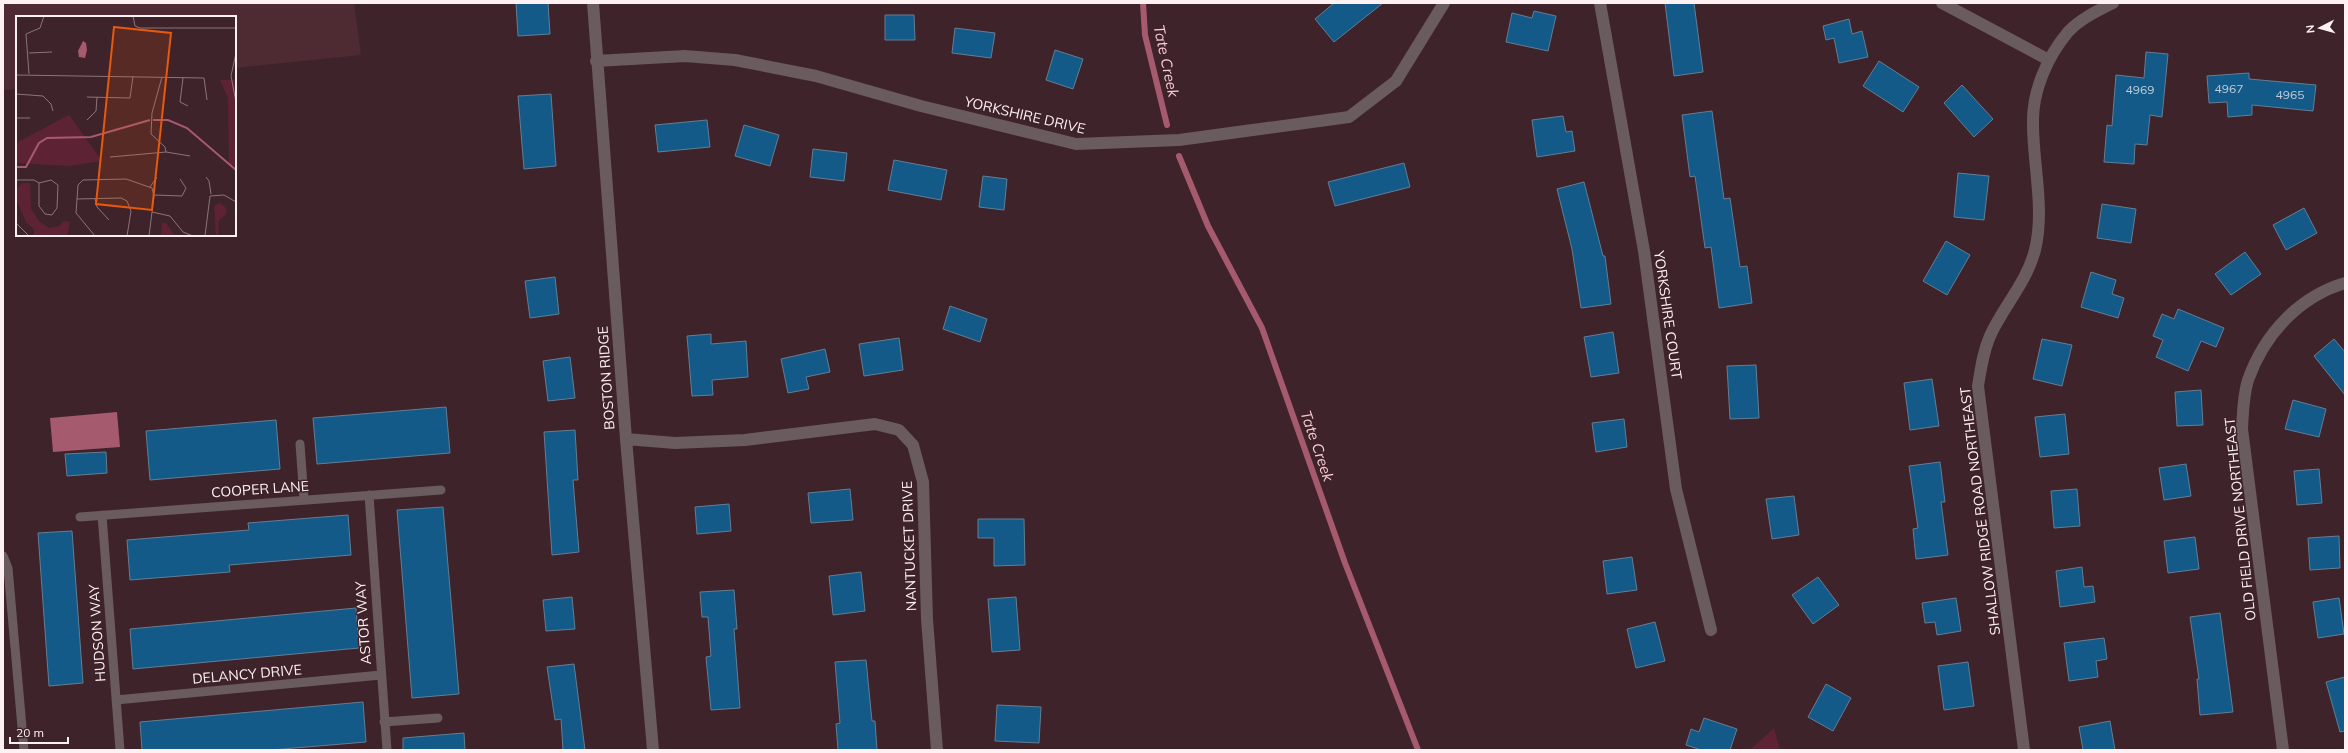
<svg xmlns="http://www.w3.org/2000/svg" width="2348" height="753" viewBox="0 0 2348 753" font-family="Mulish,sans-serif">
<style>
.built{fill:#4e2a33}
.green{fill:#5d2334}
.water{fill:#a65a6d}
.lines{fill:none;stroke-linecap:round;stroke-linejoin:round}
.stream{stroke:#a65a6d;stroke-width:6}
.building{fill:#135a89;stroke:#647d92}
.service{stroke:#695b5e;stroke-width:9}
.minor{stroke:#695b5e;stroke-width:12}
.labels{text-anchor:middle;stroke-width:3;stroke-linejoin:round;paint-order:stroke}
.number-label{font-size:12px;fill:#c2cbd8}
.street-label{font-size:14px;fill:#fdf1f3;stroke:#3f232a}
.water-label{font-size:15px;font-style:italic;fill:#f9ccd5;stroke:#3f232a}
.inset-river{fill:none;stroke:#a65a6d;stroke-width:2}
.inset-road{fill:none;stroke:#8b757a;stroke-width:1}
.view{fill:#e8590c;fill-opacity:0.15;stroke:#e8590c;stroke-width:2}
.inset-edge{fill:none;stroke:#fdf1f3;stroke-width:2}
</style>
<rect width="100%" height="100%" fill="#3f232a"/>
<path class="built" d="M3,3H354L361,55L235,68V17H17V89L3,90Z"/>
<path class="green" d="M1774,728L1780,750H1750Z"/>
<path class="water" d="M117,412L120,447L53,452L50,418Z"/>
<g class="lines">
<path class="stream" d="M1143,3L1145,35L1167,125
M1179,156L1208,226L1262,328L1345,563L1418,750"/>
</g>
<path class="building" d="M516,3H548L550,34L518,36Z
M1334,3H1383L1334,42L1315,19Z
M1665,3H1694L1703,72L1674,76Z
M1534,11L1556,16L1548,51L1506,42L1512,13L1532,18Z
M885,15H914L915,40H885Z
M1849,19L1852,34L1862,31L1868,57L1839,63L1834,38L1826,40L1823,26Z
M955,28L995,33L991,58L952,53Z
M1055,50L1083,59L1073,89L1046,80Z
M2146,52L2168,54L2162,117L2150,115L2147,145L2135,144L2134,164L2104,162L2107,125L2112,126L2116,75L2144,78Z
M1879,61L1919,87L1903,112L1863,86Z
M2249,73V79L2316,85L2313,111L2252,105V115L2228,117L2227,102L2209,103L2207,76Z
M1962,85L1993,119L1974,137L1944,103Z
M551,94L556,166L524,169L518,96Z
M1712,111L1724,199L1730,198L1740,267L1747,266L1752,303L1719,308L1711,247L1705,248L1695,176L1690,177L1682,115Z
M1563,116L1566,132L1572,131L1575,151L1537,157L1532,120Z
M707,120L710,147L658,152L655,125Z
M744,125L779,135L770,166L735,156Z
M813,149L847,153L844,181L810,177Z
M894,160L947,170L941,200L888,190Z
M1404,163L1410,187L1335,206L1328,182Z
M1958,173L1989,176L1984,220L1954,217Z
M983,176L1007,179L1004,210L979,207Z
M1584,182L1603,256H1605L1611,304L1581,308L1572,249L1557,189Z
M2102,204L2136,209L2131,243L2097,238Z
M2304,208L2317,233L2286,250L2273,225Z
M1946,241L1970,255L1947,295L1923,281Z
M2245,252L2261,274L2231,295L2215,274Z
M2091,272L2116,280L2112,294L2124,298L2118,318L2081,307Z
M555,277L559,314L530,318L525,281Z
M950,306L987,319L980,342L943,329Z
M2178,309L2224,328L2216,347L2201,341L2188,371L2156,357L2163,340L2153,336L2162,314L2174,319Z
M1613,332L1619,373L1591,377L1584,337Z
M711,334V344L746,341L748,377L712,380L713,395L692,396L687,336Z
M899,338L903,370L864,376L859,344Z
M2042,339L2072,345L2062,386L2033,379Z
M2334,339L2345,352V395L2314,356Z
M825,349L830,372L806,377L809,389L788,393L781,359Z
M570,357L575,398L548,401L543,361Z
M1756,365L1759,418L1730,419L1727,366Z
M1932,379L1939,426L1910,430L1904,383Z
M2201,390L2203,425L2177,426L2175,392Z
M2293,400L2326,409L2319,437L2285,429Z
M446,407L450,453L317,464L313,418Z
M2065,414L2069,454L2040,457L2035,417Z
M1624,419L1627,447L1596,452L1592,423Z
M276,420L280,469L150,480L146,431Z
M575,430L578,480H573L579,552L552,555L544,432Z
M106,452L107,473L67,476L65,454Z
M1940,462L1945,502H1941L1948,555L1916,559L1913,529L1918,528L1909,466Z
M2186,464L2191,496L2164,500L2159,468Z
M2319,469L2322,503L2297,505L2294,471Z
M850,489L853,520L811,523L808,493Z
M2077,489L2080,526L2054,528L2051,491Z
M1794,496L1799,535L1772,539L1766,499Z
M729,504L731,531L697,534L695,507Z
M443,507L459,694L412,698L397,510Z
M348,515L351,555L229,565L230,572L130,580L127,540L249,530L248,523Z
M978,519H1024L1025,565L994,566V538H978Z
M72,531L83,683L49,686L38,533Z
M2339,536L2340,568L2310,570L2308,538Z
M2195,537L2199,569L2168,573L2164,541Z
M1632,557L1637,590L1607,594L1603,561Z
M2082,567L2084,587L2093,586L2095,602L2060,607L2056,571Z
M861,572L865,611L833,615L829,576Z
M1818,577L1839,605L1813,624L1792,595Z
M734,590L737,629H734L740,708L711,710L706,657L711,656L708,617H702L700,592Z
M572,597L575,629L546,631L543,600Z
M1016,597L1020,650L992,652L988,599Z
M1956,598L1961,631L1937,635L1935,622L1925,623L1922,603Z
M2339,598L2344,634L2318,638L2313,602Z
M356,608L359,648L133,669L130,629Z
M2220,613L2233,712L2200,715L2197,679H2199L2190,617Z
M1655,622L1665,661L1636,668L1627,629Z
M2104,638L2107,659L2096,661L2098,677L2069,681L2064,643Z
M866,660L872,721H875L877,750H838L836,724L840,723L835,662Z
M1968,662L1974,706L1944,710L1938,666Z
M574,664L585,750H563L561,719L555,720L547,667Z
M2345,677V731L2340,732L2326,682Z
M1826,684L1851,698L1833,731L1808,717Z
M363,702L366,742L271,750H142L140,722Z
M997,705L1041,707L1039,743L995,741Z
M1704,718L1737,729L1730,750H1701L1686,745L1691,729L1699,732Z
M2110,721L2115,750H2083L2079,727Z
M464,733L465,750H403V738Z"/>
<g class="lines">
<path class="service" d="M300,444L304,499
M369,495L387,750
M102,515L120,750
M80,517L441,490
M3,556L8,568L24,750
M116,700L381,675
M384,722L438,718"/>
<path class="minor" d="M593,3L626,439L653,750
M1600,3L1644,251L1676,489L1711,630
M1942,3L2049,60
M596,61L685,56L735,60L816,76L921,106L1076,144L1179,140L1349,117L1396,81L1444,3
M626,439L675,443L745,440L875,424L899,430L913,445L923,482L927,619L937,750
M2024,750L1978,386C1981,368 1983,352 1990,336C2003,307 2027,282 2035,250C2045,209 2033,165 2033,124C2032,92 2047,57 2068,32C2080,19 2097,11 2113,3
M2283,750L2242,429C2243,413 2243,396 2248,380C2264,335 2298,297 2345,283"/>
</g>
<g class="labels">
<g class="number-label">
<text x="2229" y="93">4967</text>
<text x="2140" y="94">4969</text>
<text x="2290" y="99">4965</text>
</g>
<g class="street-label">
<text transform="translate(1025 115) rotate(13)" y="5">YORKSHIRE DRIVE</text>
<text transform="translate(1668 315) rotate(82)" y="5">YORKSHIRE COURT</text>
<text transform="translate(606 378) rotate(-94)" y="5">BOSTON RIDGE</text>
<text transform="translate(260 489) rotate(-4)" y="5">COOPER LANE</text>
<text transform="translate(1980 511) rotate(-97)" y="5">SHALLOW RIDGE ROAD NORTHEAST</text>
<text transform="translate(2240 519) rotate(-96)" y="5">OLD FIELD DRIVE NORTHEAST</text>
<text transform="translate(909 546) rotate(-92)" y="5">NANTUCKET DRIVE</text>
<text transform="translate(363 623) rotate(-94)" y="5">ASTOR WAY</text>
<text transform="translate(97 633) rotate(-94)" y="5">HUDSON WAY</text>
<text transform="translate(247 674) rotate(-5)" y="5">DELANCY DRIVE</text>
</g>
<g class="water-label">
<text transform="translate(1166 61) rotate(78)" y="5">Tate Creek</text>
<text transform="translate(1317 446) rotate(71)" y="5">Tate Creek</text>
</g>
</g>
<g transform="translate(16 16)">
<rect width="220" height="220" fill="#3f232a"/>
<path d="M204,64H220V150L213,149L212,82ZM53,99L86,145L52,150L0,147V127ZM6,167H14L15,193L23,205L33,212L43,210L48,205L54,206L51,220H18V213L10,206L0,183V174ZM204,187L211,193L210,198L203,204L202,220H200L198,190ZM146,207H150L159,220H145Z" fill="#5d2334"/>
<path d="M67,25L70,27L71,34L69,42L63,41L62,35Z" fill="#a65a6d"/>
<path class="inset-river" d="M137,104H152L171,112L220,154M0,151H10L23,127L31,122L75,121L134,104"/>
<path class="inset-road" d="M117,0L119,10L124,12H220M13,37L36,36M220,37L215,60L220,86M13,58L10,18L24,12L28,0M0,59L188,62L191,84M146,61L136,97L135,118L149,131L150,136M167,62L164,86L172,90M0,78L27,80L35,88L37,95M71,81L114,82L117,60M0,102H14M71,104L80,95L81,81M94,141L150,136L174,140M190,161L193,165L195,178M0,164H18L23,167V190L29,198L36,199L41,192L42,169L35,164L23,167M134,171L141,161M138,179L166,180L170,172L164,163M61,183L105,182L111,185L115,195L111,220M79,183L81,191L93,204M136,196L154,200L167,216L177,220M0,207L13,220M79,220L60,197L62,169L67,164L110,163L136,172L138,180L133,220M189,220L194,180L208,179L220,186"/>
<path class="view" d="M98,11L155,17L136,194L80,188Z"/>
<rect width="220" height="220" class="inset-edge"/>
</g>
<rect width="2348" height="753" fill="none" stroke="#fdf1f3" stroke-width="8"/>
<g transform="translate(2320 28) rotate(264)" stroke="#3f232a" stroke-width="3" paint-order="stroke">
<path d="M0-3L7 15L0 10L-7 15Z" fill="#fdf1f3"/>
<text y="-6" font-size="11" font-weight="bold" text-anchor="middle" fill="#fdf1f3">N</text>
</g>
<path d="M10 737v6h58v-6" fill="none" stroke="#fdf1f3" stroke-width="2"/>
<text x="16" y="737" font-size="12" fill="#fdf1f3" stroke="#3f232a" stroke-width="3" paint-order="stroke">20 m</text>
</svg>
